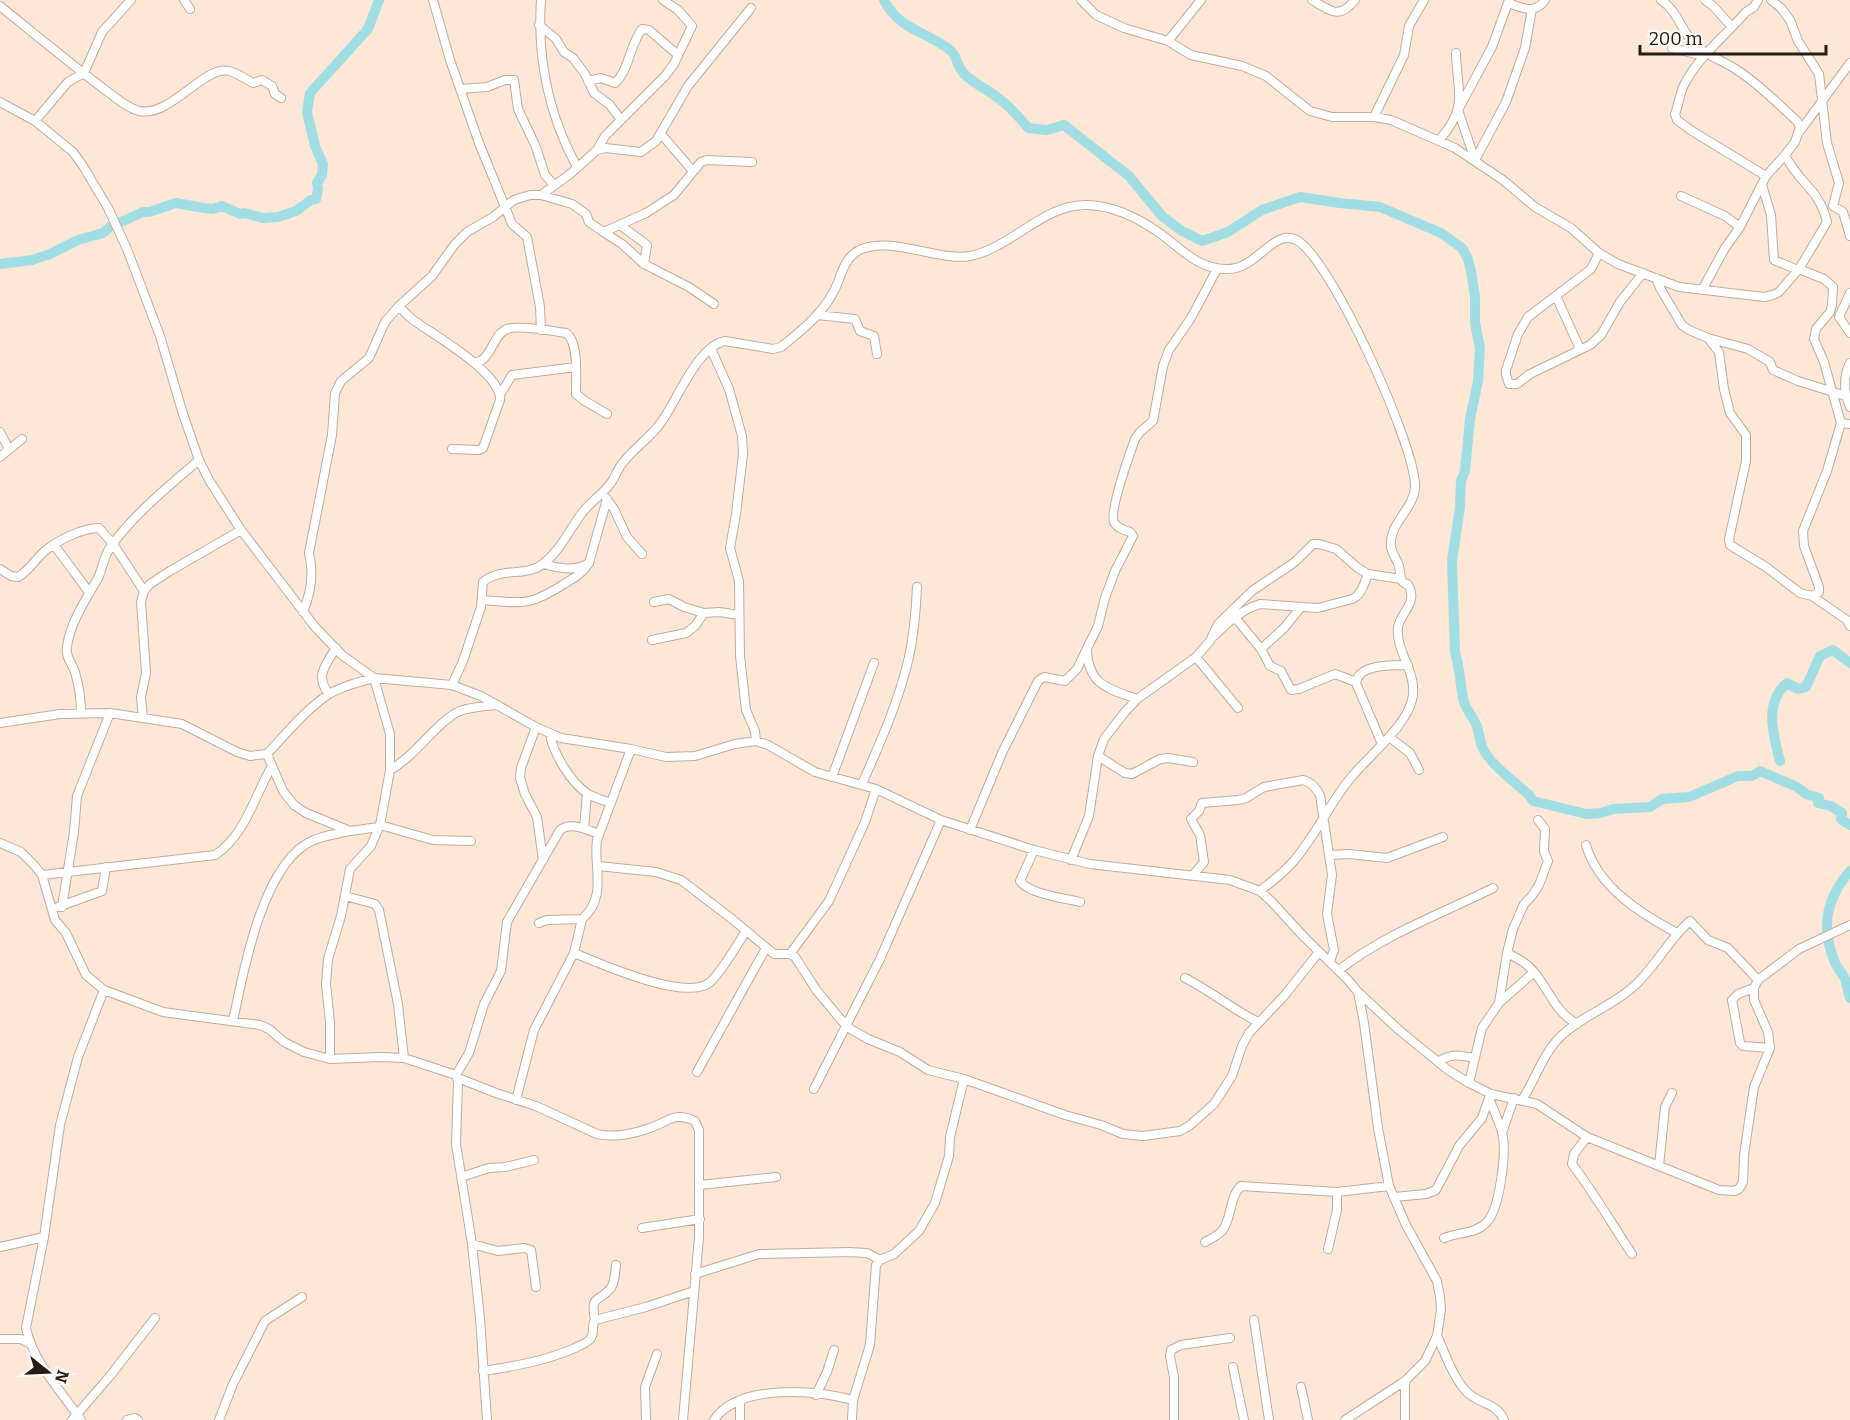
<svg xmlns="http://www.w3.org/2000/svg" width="1850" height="1420" viewBox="0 0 1850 1420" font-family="Bitter,serif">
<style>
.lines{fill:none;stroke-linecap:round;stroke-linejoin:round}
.river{stroke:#a1dee4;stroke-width:10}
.minor-casing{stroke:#c0ab9b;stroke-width:10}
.minor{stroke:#fff;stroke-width:8}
</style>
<rect width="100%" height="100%" fill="#fee7d7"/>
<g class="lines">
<path class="river" d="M884,0C899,30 926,31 950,50C957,55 957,67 964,74C975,84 990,91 1002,101C1012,109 1020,118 1028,128L1047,130L1064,125L1129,176L1162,216L1182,231L1202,241L1228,232L1262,210L1300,197L1340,203L1380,207L1441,233L1462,248L1468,259L1471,271L1475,297V323L1480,348L1478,381L1470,419L1465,471L1461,481L1460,507L1452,561L1455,652C1460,668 1460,685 1464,702C1467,711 1473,717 1477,726C1479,733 1480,742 1483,749C1492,766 1514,781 1529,795L1533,801L1586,814L1601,813L1613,809L1650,807L1662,799L1689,797L1738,776H1752L1760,771L1797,787L1806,794L1819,798L1818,803L1831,806L1842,813L1841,819L1850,825
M0,264L32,260L50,254L78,240L103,233L110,227L143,212H149L176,203L204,208L213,209L222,206L240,214L244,213L263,218L278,217L296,211L311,200L316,199L318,189L317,183L322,175L323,164L315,146L307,112L310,93L368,29L379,0
M1780,761C1773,735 1764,702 1787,683L1798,689L1806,687L1820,656L1833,650L1850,663
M1850,871C1825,900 1821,928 1835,963C1838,969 1843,974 1845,979C1847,985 1848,992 1850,998"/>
<g class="minor-casing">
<path id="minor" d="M184,0L190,9
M433,0L450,60L479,143L512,224L527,237L540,307L541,330
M541,0C537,58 549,116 577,167
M1081,0L1096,15L1124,28L1168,41L1191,55L1242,66L1266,76L1310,111L1332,117H1374L1391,120L1455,148L1503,180L1535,207L1571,228L1599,253L1618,264L1679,287L1764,297L1773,295L1779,292L1799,269L1827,222C1819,188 1799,184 1785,155
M1312,0C1331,11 1339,20 1355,0
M1661,0C1678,11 1682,33 1697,47C1709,56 1725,62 1737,70C1759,84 1778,104 1797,121L1800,127L1795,142L1785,155L1766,176L1740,227L1725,248L1702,290
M1705,0L1713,6L1732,27
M1758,0L1754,7L1746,12C1726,35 1700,55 1685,83C1680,91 1679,104 1675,114L1677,120L1692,131L1766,176
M1771,0L1781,8L1790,20L1798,41L1819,74L1827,143L1839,183L1833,206L1843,212L1850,236
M1508,3C1522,8 1535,15 1545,0
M0,6C36,35 71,64 108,92C118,99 127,108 139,111C170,118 204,65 229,71C237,73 246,79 253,83L262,80L272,86L275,94L281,98
M539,25L556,39L564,52L573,58L585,74L594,93L610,105L621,120
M1168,41L1201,0
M1672,48L1704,56
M588,81L601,78L615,83C630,69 629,46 642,29L649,30L678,55
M460,89L487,87L505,80H514L518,109L536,147L545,175L554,185
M0,102L35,121L73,152L83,166L108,208L127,249L160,336L183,414L199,460L209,480L241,530L315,627L342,655L374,678L452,685L481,696L536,727L561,738L631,749L666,757L695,756L735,744L756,741L768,745L815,772L876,789L941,820L1034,850L1090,864L1230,880L1260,891L1271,901L1304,937L1348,980L1358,992L1364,1023L1378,1128L1389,1186L1406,1225L1437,1281L1440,1297L1441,1310L1437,1336L1425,1361L1405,1381L1345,1420
M1374,117L1404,55L1409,26L1424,0
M35,121L68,82L84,73L102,32L131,0
M1800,131L1850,63
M661,134L692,170
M1439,140C1469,107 1457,93 1456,53
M597,150L605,148L641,152L656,141L688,86L751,8
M1475,160L1458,110L1492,47L1509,0
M1475,160L1506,102L1525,48L1532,9
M1762,185L1771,215L1774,260L1798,270
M541,195L569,175L597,150L605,136L665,76L674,64L692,26L678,10L663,0
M1681,196L1725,216L1740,227
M620,225L647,245L644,264
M602,231L622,244L644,264L689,287L714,304
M1599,253L1591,269L1528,317L1518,334L1506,370V375L1509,384H1517L1530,374L1590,345L1601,335L1620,302L1643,273
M1799,269L1824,279L1833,287L1832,305L1830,312L1816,329L1814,339L1824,362L1841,423L1827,471L1803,531L1804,546L1819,587V592L1812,596
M1656,278L1660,288L1682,325L1689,330L1708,338L1748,349L1770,362L1773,370L1798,381L1846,396
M1850,293L1839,317L1850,333
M1556,296L1580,349
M399,306C404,311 409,318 416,322C436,336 502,374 500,400L483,448L479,450L452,449
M817,315L855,319L860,331L874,336L877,354
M1708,338L1719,352L1724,389L1730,413L1746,435V461L1729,539L1730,545L1766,567L1800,593L1812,596L1847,620L1850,626
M711,349L729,389L742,436L743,454L736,514L730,548L739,581L740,656L746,710L755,731L756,741
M475,363C492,360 492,335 507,329C516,325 554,331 566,333C579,341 576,379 576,394L585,401L607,414
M1850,363C1843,376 1844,393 1850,407
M501,393L512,375L576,367
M1841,423L1850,424
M0,432L9,449
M0,457L22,439
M606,498L614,509L627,537L642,554
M54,545L89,592
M543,564C558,568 575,572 589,563L607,499
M0,569L11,576L18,577C29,571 36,558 46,550C59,540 82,528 99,528L113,544L144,591
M482,600C522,603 528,607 564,584C574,578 583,573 589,563
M654,602L669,599L684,607L704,613
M303,612C311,593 314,573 309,553L332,435L335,393L341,381L369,358L385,322L399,306L432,276L455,244L467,232L493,217L514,200L530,195H541L572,204L586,214L589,222L602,231H606L646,213L674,195L701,162L707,160L752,162
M1230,616L1238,621L1261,649L1270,666L1281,671L1291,690L1299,689L1335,674L1356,682
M1214,636C1228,622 1241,610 1260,604L1318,608L1352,599C1362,595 1364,583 1368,574
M652,640L686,633L695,626L704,613L719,612L739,615
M1261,649L1284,628L1301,607
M1087,650C1088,686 1110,689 1137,699
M1196,657L1238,708
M452,685L463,661L481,607L483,582C500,567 526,577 543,564C560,551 569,530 582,513C590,502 602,495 610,484C615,478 617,470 622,464C633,448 651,438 662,421C677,400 698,346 725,341L773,349L781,347C800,332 821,315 833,293C841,279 842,262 856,252C885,233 939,262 970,256C1012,248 1044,203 1088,205C1113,206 1138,218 1158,232C1181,248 1198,270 1228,269C1258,269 1274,226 1298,241C1333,263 1414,443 1415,485C1416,508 1388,523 1391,547C1392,554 1397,559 1399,566C1399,567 1401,578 1401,579C1408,590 1405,577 1410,589C1416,604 1400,614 1398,627C1395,652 1419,674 1412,700C1406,727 1366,758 1349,780C1328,806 1314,839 1291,864C1282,874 1271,882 1260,891
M329,694C315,677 325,665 336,648
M81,713C81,699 79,686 75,672C72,663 65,657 67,647C70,623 85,601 97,580C102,571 103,560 108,551C129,518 170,485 199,460
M143,718L141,697L146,673L141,602L144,591L150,584L170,571L241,530
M0,723L60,714L110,713L182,724L237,752L250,756L267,754C286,734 305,710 329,694C342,686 359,682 374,678L390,734V770L380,825L371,846L350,869L341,916L328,959L326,984L330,1022V1059
M536,727L521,768L520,778L525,794L537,817L543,860
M550,734C553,753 571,783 588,794C595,798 603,800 611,803
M1389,737L1410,753L1419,770
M1382,744L1356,683C1358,664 1393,665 1408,665
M267,754L283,791L294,805L306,813L350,831L379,827
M1098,756L1125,773L1132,774L1160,759L1168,758L1193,762
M390,770C416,756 437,721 460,711C471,707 485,706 498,705
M832,777L874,663
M862,784C880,743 899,701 909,657C914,634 916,611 917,587
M380,825L433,840L471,841
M584,828L587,794
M970,830L1002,753L1038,681L1044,677L1065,681L1077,669L1098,626L1105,598L1115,571L1133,536L1130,532C1124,530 1117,528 1114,522C1109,511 1130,453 1135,439L1140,432L1153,421L1163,366L1169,350L1191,318L1217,269
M0,843L21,852L34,865L42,875L55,920L66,933L86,975L104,990L163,1012L260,1025L269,1029L284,1042L304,1052L330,1059L381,1057L404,1058L456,1075L458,1082L456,1144L472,1244L480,1318L487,1420
M1586,845C1598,887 1641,914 1677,933
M1034,850L1020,881C1029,894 1064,898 1080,902
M1330,855L1349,854L1387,858L1443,837
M1071,860L1089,816L1098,756L1104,739L1125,712L1137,699L1196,657L1210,641L1218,624L1252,591L1295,562L1313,544H1319L1336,549L1358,568L1368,574L1401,579
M598,866L656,872L681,880L732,919L774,954H790L795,957L817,991L847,1027L868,1039L900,1052L928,1070L964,1079L1065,1115L1101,1125L1123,1134L1143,1136L1180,1131L1189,1126L1214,1104L1232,1076L1242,1046L1249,1033L1284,996L1319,952
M42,875L215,855C245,836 255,795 272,766
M1193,875L1204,862L1200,835L1191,819L1199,811L1202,803L1238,800L1246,798L1264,787L1303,780C1311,782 1315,787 1320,795L1332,875L1327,914L1334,950L1330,961
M345,896L375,904L379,910L398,1004L404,1058
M58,907L102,891L106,867
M62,907L74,832L77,796L110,713
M539,923L547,920L582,919C608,897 593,867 597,840L631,749
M574,953C601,964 684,1001 709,983C720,975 738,943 746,931
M1507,953C1517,958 1527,963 1534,972C1550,991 1555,1012 1577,1024
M790,954L829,901L865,822L876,789
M1339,970C1385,934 1441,914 1493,888
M1185,978C1211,991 1232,1009 1258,1022
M1754,988L1738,994L1732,1000L1740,1043L1743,1046L1770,1048
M1358,992L1399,1030L1448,1070L1469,1083L1491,1094L1537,1104L1587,1137L1719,1190L1734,1191L1739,1189L1743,1182L1744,1155L1754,1087L1770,1048L1768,1032L1754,1000V988L1758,980L1799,949L1850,925
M1499,1003L1534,972
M233,1021C243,973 263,860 314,840C325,835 339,834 350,831
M1438,1062C1451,1053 1460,1055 1474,1058
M697,1072L766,948
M456,1075L469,1053L484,1004L501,971L507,922L560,830C571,821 587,830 599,834
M458,1078L496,1093L536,1106L597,1134C613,1138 634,1134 650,1128C668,1122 674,1111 695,1121L699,1130V1237L683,1420
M1469,1083L1482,1028L1499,1003L1507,953L1513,929L1524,904L1531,897L1539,885L1548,861L1544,851L1545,829L1538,820
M814,1089L880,959L941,820
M516,1100L534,1030L574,953L582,919
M1522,1100C1535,1080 1543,1054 1560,1037C1581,1016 1611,1007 1633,987C1655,968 1668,940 1690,921L1708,940L1728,948L1758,980
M1502,1133L1514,1098
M1587,1137L1574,1154L1572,1164C1594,1193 1612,1224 1632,1254
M1659,1166L1665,1107L1672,1093
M461,1177L489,1168L505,1167L534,1160
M700,1185L776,1177
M1394,1197L1426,1194L1436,1190L1459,1146L1482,1118L1489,1098
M642,1228L700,1219
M1444,1238C1459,1232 1476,1234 1487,1222C1500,1208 1507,1151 1502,1132C1499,1121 1493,1109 1489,1098
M1205,1242C1211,1239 1217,1236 1222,1231C1232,1219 1229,1197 1241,1186L1337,1192L1389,1186
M472,1244L498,1251L524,1248L531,1250L536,1287
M0,1247L44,1237
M1328,1249L1337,1210V1192
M695,1274L759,1254L849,1252L867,1253L880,1260
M595,1320C590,1294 598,1303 610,1289C615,1284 615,1272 616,1265
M1254,1320L1269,1420
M1437,1336C1445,1353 1452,1375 1465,1390C1476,1404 1497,1402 1504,1420
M0,1339H21L30,1344
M1233,1367L1244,1420
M483,1371C516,1366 545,1361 575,1348C580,1345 588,1343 591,1338C595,1332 591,1326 595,1320L646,1307L694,1291
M1301,1387L1308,1420
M816,1395L827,1372L834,1350
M740,1400V1420
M72,1420L110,1376L155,1318
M81,1420C61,1391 33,1362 26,1328L44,1237L60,1125L78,1057L104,990
M127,1420L135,1418L138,1420
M219,1420L233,1384L265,1321L302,1297
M646,1420L645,1387L657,1354
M714,1420C739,1383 816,1390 853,1400
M852,1420L853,1400L870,1345L876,1265L880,1260L894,1254L919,1231L935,1203L949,1156L950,1137L964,1079
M1174,1420V1377L1170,1356L1171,1350L1181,1345L1230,1338
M1405,1420V1381"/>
</g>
<use href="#minor" class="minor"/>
</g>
<g transform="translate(48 1372) rotate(108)" stroke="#fdf8f5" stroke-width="4.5" paint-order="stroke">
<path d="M0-4.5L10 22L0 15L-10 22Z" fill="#241c16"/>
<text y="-9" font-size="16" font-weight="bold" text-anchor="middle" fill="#241c16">N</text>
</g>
<path d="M1640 45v9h186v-9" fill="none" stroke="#241c16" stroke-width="3"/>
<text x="1649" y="45" font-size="18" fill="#241c16" stroke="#fdf8f5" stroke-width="4.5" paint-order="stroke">200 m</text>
</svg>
